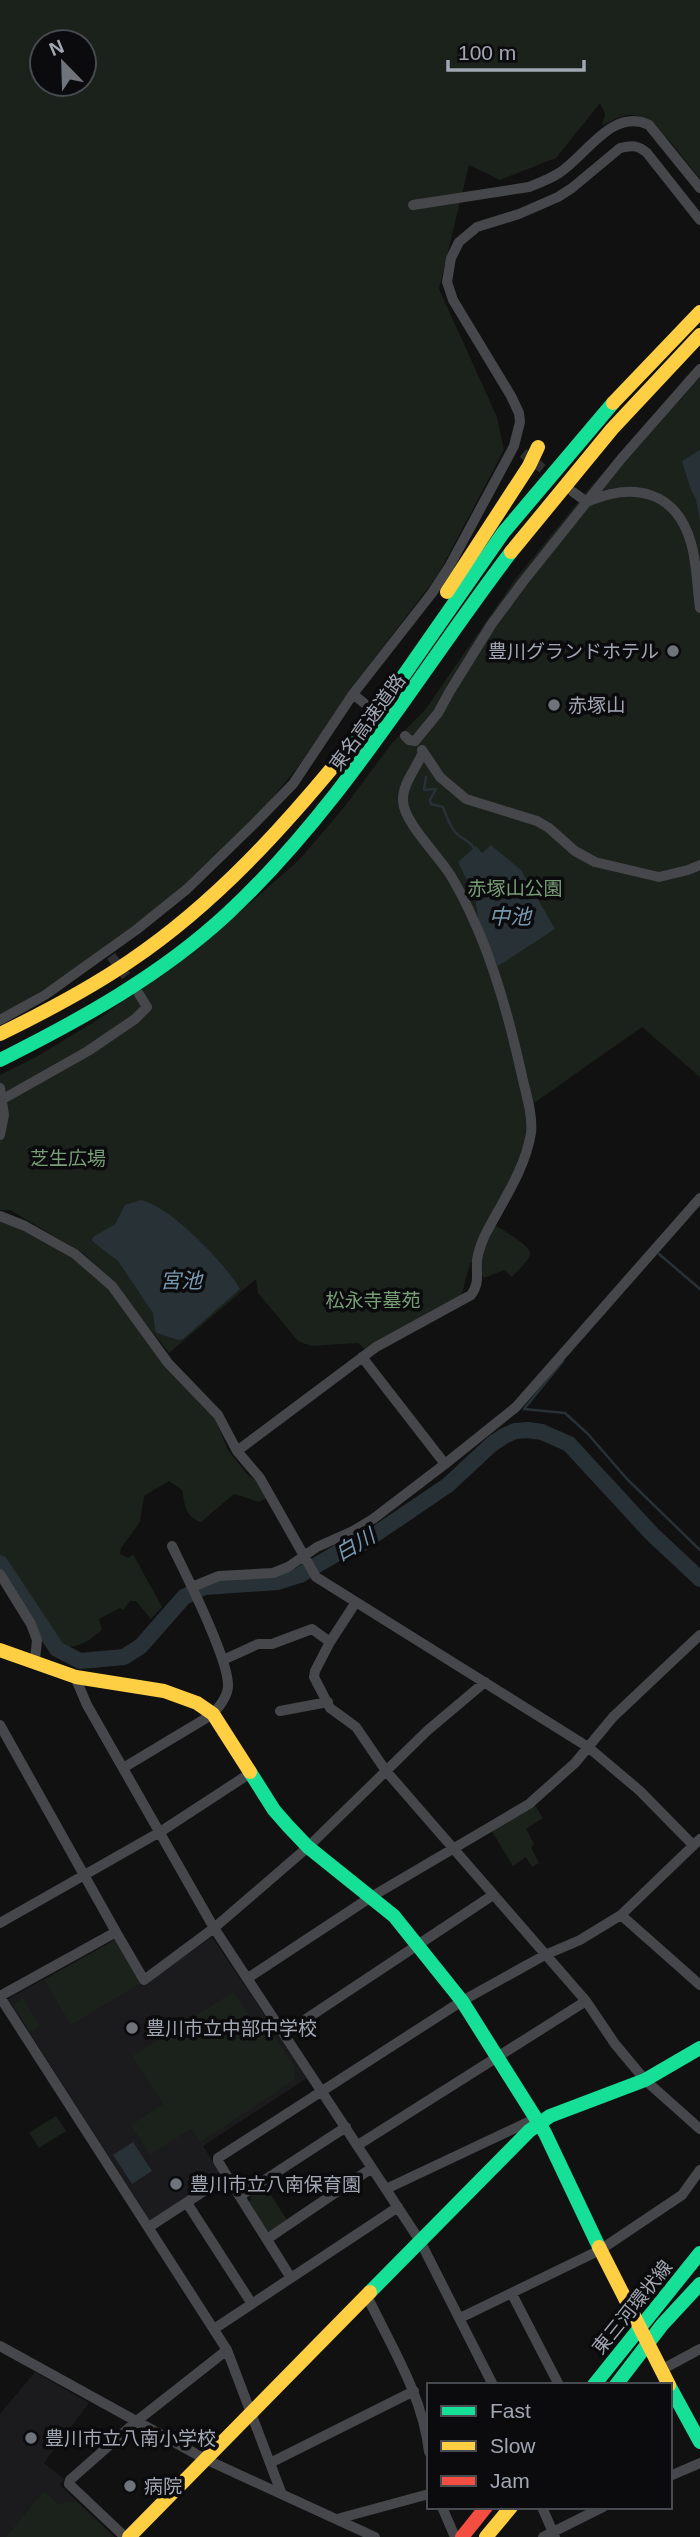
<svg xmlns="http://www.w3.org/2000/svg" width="700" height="2537" viewBox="0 0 700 2537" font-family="Arial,'Noto Sans JP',sans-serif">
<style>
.built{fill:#1b1b1d}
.green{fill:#1b211b;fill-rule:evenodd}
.water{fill:#283136}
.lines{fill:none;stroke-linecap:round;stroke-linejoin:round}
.stream{stroke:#283136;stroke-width:2.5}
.river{stroke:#283136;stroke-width:16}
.street-tunnel{stroke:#2e2f31;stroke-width:10;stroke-dasharray:10 5;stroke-linecap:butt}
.street{stroke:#45474a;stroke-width:10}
.fast{stroke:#16e098;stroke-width:14}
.slow{stroke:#ffcf43;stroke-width:14}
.jam{stroke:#f24e42;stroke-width:14}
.poi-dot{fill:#6f737a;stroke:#0b0b0d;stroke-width:2.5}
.labels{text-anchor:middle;stroke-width:7;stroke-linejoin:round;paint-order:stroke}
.poi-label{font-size:19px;fill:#a1a8b3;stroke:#0b0b0d;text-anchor:start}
.street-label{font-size:19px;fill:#a1a8b3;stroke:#0b0b0d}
.park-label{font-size:19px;fill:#789e77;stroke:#0b0b0d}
.water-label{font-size:21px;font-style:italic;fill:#7799af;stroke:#0b0b0d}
</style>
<rect width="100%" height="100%" fill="#111"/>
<path class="built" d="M212,1937L307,2078L203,2146L222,2176L151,2222L8,1999L116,1939L143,1985Z
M35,2372L89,2403L44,2463L64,2479L60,2485L115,2537H0V2414Z"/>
<path class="green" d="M0,0H700V179C685,161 653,112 628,115C620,116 610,122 602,125L605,114L600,103L556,158L500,180L469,165L439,289L497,417L504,450L438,575L350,690L297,768L261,812L184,886L134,928L71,973L0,1016ZM42,42H84V84H42Z
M700,368V1077L642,1027L527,1108L525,1148L495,1225C502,1230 532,1246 530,1254C529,1261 516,1272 512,1277L504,1270L484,1278L474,1260L470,1264L461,1297L366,1350L358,1343L311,1346L298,1341L258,1293L256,1279L169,1353L112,1281L83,1253L10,1210H0V1075L36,1057L99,1019L241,911L299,860L345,806L392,743L425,710L514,581L591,486Z
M0,1220L12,1222L65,1251L112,1291L214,1416L228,1450L247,1474L258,1482L267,1498L259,1502L234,1494L201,1522C185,1517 185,1505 182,1490L169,1481L144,1496L140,1522L121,1548L120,1554L128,1558L133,1554L162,1607L151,1619L136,1601H130L123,1610L120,1608L99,1619L102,1630C90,1640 71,1655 56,1641L0,1558Z
M534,1804L543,1818L526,1829L534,1844L531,1848L539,1863L532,1867L526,1857L513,1866L491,1830Z
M115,1940L141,1983L71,2025L44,1980Z
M233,1992L252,2019L260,2015L296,2068L294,2080L201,2142L191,2129L150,2155L131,2125L163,2104L132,2056Z
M23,1998L40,2026L30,2032L13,2004Z
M56,2116L66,2131L39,2148L29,2133Z
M265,2186L287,2220L270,2231H266L248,2202L251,2199L250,2196Z
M44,2491L58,2504L76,2501L112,2535L110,2537H6Z"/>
<path class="water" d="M700,450V521L696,499L691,490L682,461Z
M491,845L521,870L555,929L498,966L486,945L479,923L475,897L458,862L476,846L482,853Z
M141,1200C171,1207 224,1262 240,1289L183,1339L178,1340L157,1333L155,1329L153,1313L131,1280L118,1261L92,1241L93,1237L115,1224L125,1205Z
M133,2142L152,2171L132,2184L113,2155Z"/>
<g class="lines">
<path class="stream" d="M426,777L424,790L436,789L430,800L431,804L443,807C447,817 451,831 461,837C467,841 470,842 474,848
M659,1254L700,1289
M563,1361L524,1409L565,1413L588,1434L627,1479L700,1550"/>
<path class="river" d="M0,1563L57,1649L80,1661L124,1657L141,1646L184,1597L204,1587L278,1582L300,1575L339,1552L361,1544L448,1485L492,1444L504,1436L515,1431L528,1430L542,1432L569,1444L652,1534L700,1579"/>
<path class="street-tunnel" d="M523,453L553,477
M111,956L136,989"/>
<path class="street" d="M413,205L529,187C539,183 550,179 559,173C586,156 612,107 649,125L700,188
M573,492L587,502C633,482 676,490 691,543C697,563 697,587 700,608
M353,694L364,703
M405,736L409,740L415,741L438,713L450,691L491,625L522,583L621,459L700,369
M422,750L440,777L466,799L537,821L549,828L575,851L595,862L659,877L688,870L700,865
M0,1020L45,995L136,930L187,889L255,823L293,784L353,694L432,593L449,567L514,446L520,422L519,413L511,396L453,300L447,282L451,258L459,242L477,227L519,214L558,197L572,188L620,148C632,145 638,145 647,153L700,220
M0,1088L4,1115L0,1135
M3,1099L88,1051L135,1019L147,1007L139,994
M0,1216L25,1226L75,1254L112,1286L168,1363L218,1415L237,1451L260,1478L316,1577L588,1747L640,1791L693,1845
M362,1357L445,1464
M237,1451L376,1347L471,1295C480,1283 476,1274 477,1260C478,1251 482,1242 485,1235C502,1202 525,1170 531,1133C533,1115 526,1094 522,1076C507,1008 487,937 451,876C439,856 404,823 403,801C402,784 417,767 423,752
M0,1574L31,1624L37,1640L35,1660
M192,1587L219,1576L273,1573L288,1567L317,1547L353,1531L373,1519L445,1464L516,1407L700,1198
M356,1602L330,1642L315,1671L314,1677L330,1708L356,1727L386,1771L586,2001L615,2044L645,2080L700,2129
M223,1660L258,1644H272L312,1629L330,1642
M75,1677L87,1705L214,1928L420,2241L493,2385
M280,1711L328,1702
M0,1725L116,1932
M123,1768L213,1714C220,1706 228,1696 228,1686C229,1659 185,1573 172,1546
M621,1915L700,1985
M0,1923L160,1832L252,1772
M248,1978L371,1897L529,1804L575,1763L613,1717L700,1635
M0,1996L116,1932L144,1980L214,1928L308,1847L428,1730L485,1682
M0,1997L227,2350L281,2492
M285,2033L493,1895
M358,2145L586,2001
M227,2176L291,2278
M386,2189L528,2122L538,2124
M240,2196L346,2127
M187,2203L252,2304
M149,2227L227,2176L218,2161V2158L462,2001L545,1955L580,1940L621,1915L700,1839
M267,2239L372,2168
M512,2294L559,2385
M367,2296C391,2346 423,2396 429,2452
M460,2318L600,2250L682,2195L700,2170
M214,2329L398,2207
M0,2346L205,2459L375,2537
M661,2370L700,2349
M270,2463L414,2391
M670,2476L700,2463
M442,2507L455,2537
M542,2507L555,2537
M337,2519L429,2494
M125,2537L69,2484L70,2480L138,2420L227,2350
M543,2537L603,2507"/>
<path class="fast" d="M351,745L397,685L503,533L613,403
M0,1060C80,1020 160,976 227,914C340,809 418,674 511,552
M250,1772L274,1810L288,1826L308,1847L394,1916L462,2001L545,2133L599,2247
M370,2292L529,2131L550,2116L645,2080L700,2048
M594,2385L700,2253
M616,2385L662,2325L700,2284
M670,2387L700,2442"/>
<path class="slow" d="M613,403L700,312
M511,552L612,429L700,335
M447,592L529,466L538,447
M0,1034C45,1012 89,989 130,961C216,903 286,825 351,745
M0,1650L76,1677L164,1691L197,1703L213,1714L250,1772
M599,2247L669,2385
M129,2537L370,2292
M486,2537L511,2507"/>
<path class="jam" d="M462,2537L486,2507"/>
</g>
<g class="poi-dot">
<circle cx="673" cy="651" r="7"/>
<circle cx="554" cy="705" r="7"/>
<circle cx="132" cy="2028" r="7"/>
<circle cx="176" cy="2184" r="7"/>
<circle cx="31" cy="2438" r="7"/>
<circle cx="130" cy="2486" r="7"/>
</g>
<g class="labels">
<g class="poi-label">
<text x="659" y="658" text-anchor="end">豊川グランドホテル</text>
<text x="568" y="712">赤塚山</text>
<text x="146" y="2035">豊川市立中部中学校</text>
<text x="190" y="2191">豊川市立八南保育園</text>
<text x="45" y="2445">豊川市立八南小学校</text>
<text x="144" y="2493">病院</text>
</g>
<g class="street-label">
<text transform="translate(367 722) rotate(-54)" y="7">東名高速道路</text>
<text transform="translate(632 2307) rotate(-51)" y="7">東三河環状線</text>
</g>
<g class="park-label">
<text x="515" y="895">赤塚山公園</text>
<text x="68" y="1165">芝生広場</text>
<text x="373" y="1307">松永寺墓苑</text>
</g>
<g class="water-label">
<text x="510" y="924">中池</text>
<text x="181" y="1288">宮池</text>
<text transform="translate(355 1545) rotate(-30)" y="7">白川</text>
</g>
</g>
<rect x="427" y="2383" width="245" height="126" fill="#0b0b0d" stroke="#474a4f" stroke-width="2"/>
<rect x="441" y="2406" width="35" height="10" fill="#16e098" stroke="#474a4f" stroke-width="2"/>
<text x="490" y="2418" font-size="21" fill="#a1a8b3">Fast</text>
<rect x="441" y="2441" width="35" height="10" fill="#ffcf43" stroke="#474a4f" stroke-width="2"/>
<text x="490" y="2453" font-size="21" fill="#a1a8b3">Slow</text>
<rect x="441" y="2476" width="35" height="10" fill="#f24e42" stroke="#474a4f" stroke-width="2"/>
<text x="490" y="2488" font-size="21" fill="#a1a8b3">Jam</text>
<g transform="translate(63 63) rotate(337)"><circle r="33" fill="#0b0b0d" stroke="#474a4f" stroke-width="2"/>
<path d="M0-5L12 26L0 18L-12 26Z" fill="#6f737a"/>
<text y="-10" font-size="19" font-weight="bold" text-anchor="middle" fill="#a1a8b3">N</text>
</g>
<path d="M448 60v10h136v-10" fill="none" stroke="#a1a8b3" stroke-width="3.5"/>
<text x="458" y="60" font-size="21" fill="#a1a8b3" stroke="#0b0b0d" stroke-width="5" paint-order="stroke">100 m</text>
</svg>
